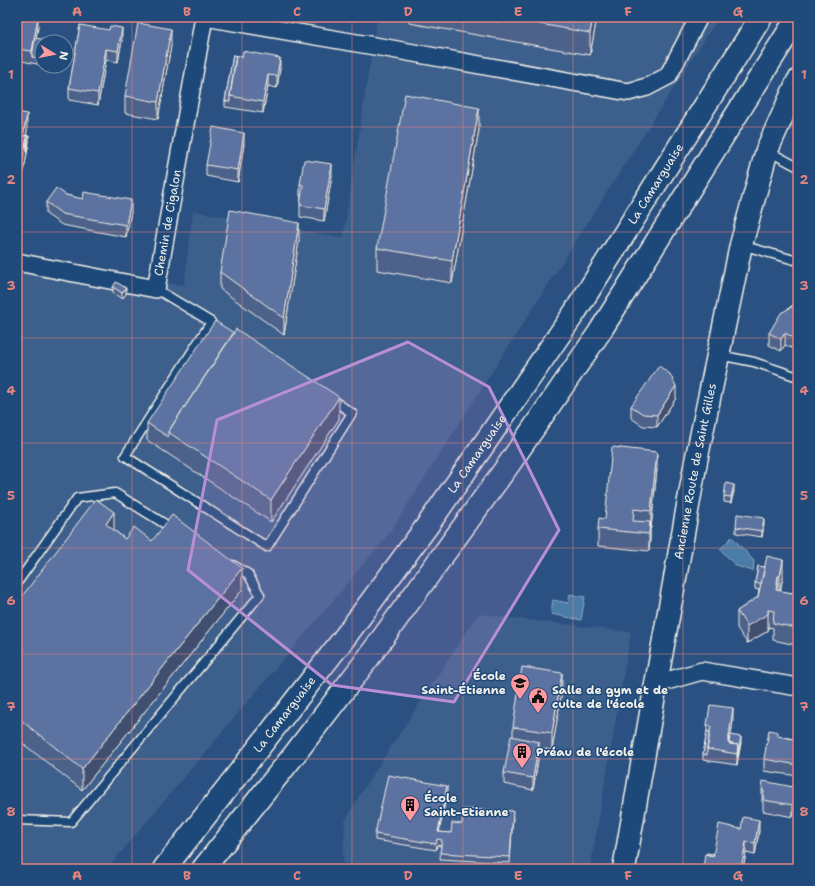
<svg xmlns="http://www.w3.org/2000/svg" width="815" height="886" viewBox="0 0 815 886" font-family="'Shantell Sans',sans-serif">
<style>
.built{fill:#3d5e8c}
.water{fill:#497ba6;stroke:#8daac0}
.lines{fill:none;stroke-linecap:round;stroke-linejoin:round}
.lane-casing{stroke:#f4f1e8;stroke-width:11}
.street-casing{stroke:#f4f1e8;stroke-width:20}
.secondary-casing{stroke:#f4f1e8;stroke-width:25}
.highway-casing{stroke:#f4f1e8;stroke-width:25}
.lane{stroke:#1f4a7a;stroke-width:8}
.street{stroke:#1f4a7a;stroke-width:17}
.secondary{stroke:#1f4a7a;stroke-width:22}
.highway{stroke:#1f4a7a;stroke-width:22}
.wall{fill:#4e628a;stroke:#f4f1e8}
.shaded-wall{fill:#405070;stroke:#f4f1e8}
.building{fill:#5b72a0;stroke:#f4f1e8}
.marked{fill:#b88ed4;fill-opacity:0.2;stroke:#b88ed4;stroke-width:3;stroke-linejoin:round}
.grid{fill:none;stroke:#e4827e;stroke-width:1;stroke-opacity:0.55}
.labels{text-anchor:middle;stroke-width:3;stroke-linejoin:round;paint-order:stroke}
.street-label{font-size:12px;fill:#f4f1e8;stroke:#1f4a7a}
.poi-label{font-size:12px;font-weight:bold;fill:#f4f1e8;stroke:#1f4a7a;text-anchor:start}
.neatline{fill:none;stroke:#e4827e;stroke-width:1.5}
.grid-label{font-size:13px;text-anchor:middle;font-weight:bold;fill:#e4827e}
</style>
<rect width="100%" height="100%" fill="#2a5181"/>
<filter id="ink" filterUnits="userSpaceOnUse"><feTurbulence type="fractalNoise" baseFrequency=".025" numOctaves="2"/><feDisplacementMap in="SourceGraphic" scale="8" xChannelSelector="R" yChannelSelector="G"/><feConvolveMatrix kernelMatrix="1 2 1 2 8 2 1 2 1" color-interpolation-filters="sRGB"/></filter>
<g filter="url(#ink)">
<path class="built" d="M378,17H719L388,535L107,869H17V271L184,285L193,211L343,238L374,36Z
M478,614L631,632L590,869H388L343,863L345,821L360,794Z"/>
<path class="water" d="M732,537L754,561L753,571L736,566L720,549Z
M570,594L585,597L581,620L551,614L553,600L568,603Z"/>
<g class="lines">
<g class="lane-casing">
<path id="lane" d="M768,151L798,167
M741,245L798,261
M156,289L211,322L125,456L267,547L352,413L331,399
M719,355L754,362L798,377
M17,583L77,498L115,493L173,529
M17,820L71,822L260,595L248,574L233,565"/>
</g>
<g class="street-casing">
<g id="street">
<path d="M205,17L386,48L628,92L647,87L668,76L699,17"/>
<path id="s1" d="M17,262L156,289L204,17"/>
<path d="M656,684L702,671L798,687"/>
</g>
</g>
<g class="secondary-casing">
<g id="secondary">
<path id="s2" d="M624,869L656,684L696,461L741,245L767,150L798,81"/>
</g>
</g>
<g class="highway-casing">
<g id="highway">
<path id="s3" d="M164,869L345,637L427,526L482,447L575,312L761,17"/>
<path d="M203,869L294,755L366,661L509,464L599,333L798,17"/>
</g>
</g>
<use href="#lane" class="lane"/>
<use href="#street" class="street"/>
<use href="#secondary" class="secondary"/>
<use href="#highway" class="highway"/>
</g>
<path class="wall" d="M17,17L38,27L36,38L42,42V65L17,60Z
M409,17H597L590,55L409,23Z
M80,25L122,40L118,62L106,60L98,105L69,100V88Z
M171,46L158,119L125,113V96Z
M233,55L280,69L277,88L268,86L263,113L225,107V101Z
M17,112L27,131L26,135L29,142L17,209Z
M479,129L452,283L377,270V248Z
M244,144L238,182L206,176V165Z
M332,176L324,221L300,217V205L301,196H300V184Z
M66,195L131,212L126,237L62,225L46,214V202Z
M299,240L284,335L220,289V272Z
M113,287L126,294L122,299L113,293Z
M798,302V343L794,349L785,345L781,351L769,345V333L790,307Z
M676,398L657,427L643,426L631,418V406Z
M339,419L271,522L147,440V423Z
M657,469L651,528L650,527V539L649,551L598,546V529L605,519Z
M734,491L731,503L724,502V496Z
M764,524L762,537L736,533V527Z
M114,530L125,539L152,541L242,590L82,790L17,739V603Z
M758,566L783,577L780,591L798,594V635L796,645L773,640V628L768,627V631L747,643L737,628V611L758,597L759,590L755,589V583Z
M562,690L552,750L539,748V753L533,790L504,784V773L513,737V727Z
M733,720L731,735L741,743L737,765L703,760V754L707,731V725Z
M778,736L798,740V776L764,771V759Z
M762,790L793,796L795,808L793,817L763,811V802H762Z
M447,792L439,832L451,833L462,824L513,817L510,863L440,859L441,846L437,845L436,850L375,840V834Z
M741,829L759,831L755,855L746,853L743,869H703V868L714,854Z"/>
<path class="shaded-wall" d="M38,17V27L33,57H32V51Z
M593,17H597L590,55V33Z
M122,28V40L118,62V51Z
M171,29V46L158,119V102Z
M106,49V60L98,105V93Z
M280,58V69L277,88V76Z
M268,75V86L263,113V102Z
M479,108V129L452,283V261Z
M27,114V131L24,147L23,136Z
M244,133V144L238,182V170Z
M27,136V153L17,209V203L19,192V181Z
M29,136V142L27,153V147Z
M332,164V176L324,221V209Z
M131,200V212L126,237V225Z
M299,223V240L284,335V318Z
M126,288V294L122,299V293Z
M798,331V343L794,349V338Z
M785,333V345L781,351V339Z
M676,386V398L657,427V415Z
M339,397V419L271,522V500Z
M657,452V469L651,528V511Z
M734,485V491L731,503V497Z
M114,512V534L106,524Z
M764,518V524L762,537V531Z
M650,522V539L649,551V534Z
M783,560V577L780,593V576Z
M242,568V590L82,790V769Z
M778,576V593L776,590Z
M768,610V631L747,643V626Z
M798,618V635L796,645V628Z
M562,673V690L552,750V733Z
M733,708V720L729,749L728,743Z
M741,737V743L738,757V751Z
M539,742V753L533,790V778Z
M738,745V757L737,765V754Z
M447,786V792L438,838V832Z
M795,796V808L793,817V805Z
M759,820V831L755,855V843Z
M746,842V853L743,869H741Z"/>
<path class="building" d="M17,17H38L32,51L17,49Z
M473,17H500V22Z
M501,17H593L590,33Z
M138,23L171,29L158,102L125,96Z
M80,25L109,30L110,26L122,28L118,51L106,49L98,93L69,88Z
M35,38L47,40V42H42V59L32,57Z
M243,51L280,58L277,76L268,75L263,102L230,96L236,56L242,57Z
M233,55L243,57H242L236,56L230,96V102L225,101Z
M405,94L479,108L452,261L377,248Z
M17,112L27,114L23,136H27L19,181H17Z
M213,127L244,133L238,170L206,165Z
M25,135L29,136L27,147V136H25Z
M304,160L332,164L324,209L300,205L303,185L300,184Z
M56,188L66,195L83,199L84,192L131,200L126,225L62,214L46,202Z
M17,192H19L17,203Z
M230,210L299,223L284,318L220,272Z
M116,282L126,288L122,293L113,287Z
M798,303V331L794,338L785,333L781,339L769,333L781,313Z
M215,321L234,333L168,432V437L147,423Z
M236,329L339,397L271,500L168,432Z
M659,366L670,374L676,386L657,415L643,414L631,406Z
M612,447L657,452L651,511L634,509L633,521L650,522L649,534L598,529L599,518L605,519Z
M726,483L734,485L731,497L724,496Z
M96,499L114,512L106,524L125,539L134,527L152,541L172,515L242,568L82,769L17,717V603Z
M737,514L764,518L762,531L736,527Z
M767,556L783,560L780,576H778L776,590L798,594V618L796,628L773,623L774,611L768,610V614L747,626L737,611L758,597Z
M758,566L765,567L761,584L755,583Z
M522,667L562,673L552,733L513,727Z
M710,705L733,708L728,743L738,745L737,754L707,749L711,726L707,725Z
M769,730L778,732V736L798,740V765L764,759Z
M707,731L710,732L707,749V755L703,754Z
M730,735L741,737L738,751V745L729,744Z
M511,736L539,742L533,778L504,773Z
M388,775L447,786L438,832L451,833L452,823L462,824L463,809L513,811L510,857L440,853L442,840L437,839L436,844L375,834Z
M763,781L793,787L792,796H795L793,805L763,800L764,791L762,790Z
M743,817L759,820L755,843L746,842L741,869H711L703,868L705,854L713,856L719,824L741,829Z
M707,853L714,854L713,856L706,854Z"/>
</g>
<path class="marked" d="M408,342L489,387L559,530L454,702L332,685L188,570L217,420Z"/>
<path class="grid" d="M132,17V869M242,17V869M352,17V869M463,17V869M573,17V869M683,17V869M17,127H798M17,232H798M17,338H798M17,443H798M17,548H798M17,654H798M17,759H798"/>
<defs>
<g id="school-pin" transform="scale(1)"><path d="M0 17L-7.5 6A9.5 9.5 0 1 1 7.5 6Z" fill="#ff9aa2" stroke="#1f4a7a"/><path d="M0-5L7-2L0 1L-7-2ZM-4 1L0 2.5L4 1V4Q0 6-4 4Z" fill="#111"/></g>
<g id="civic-pin" transform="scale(1)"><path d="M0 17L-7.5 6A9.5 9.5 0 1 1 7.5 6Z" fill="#ff9aa2" stroke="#1f4a7a"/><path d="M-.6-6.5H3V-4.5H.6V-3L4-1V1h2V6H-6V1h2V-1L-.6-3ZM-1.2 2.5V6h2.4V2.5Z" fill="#111"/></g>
<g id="building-pin" transform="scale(1)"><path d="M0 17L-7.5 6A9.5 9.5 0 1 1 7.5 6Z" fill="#ff9aa2" stroke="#1f4a7a"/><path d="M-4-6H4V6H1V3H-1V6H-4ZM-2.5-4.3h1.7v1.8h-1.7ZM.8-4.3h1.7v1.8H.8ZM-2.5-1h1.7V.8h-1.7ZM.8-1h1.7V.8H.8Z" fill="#111"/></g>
</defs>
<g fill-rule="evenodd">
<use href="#school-pin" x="520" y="683"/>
<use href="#civic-pin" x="538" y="697"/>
<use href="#building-pin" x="522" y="752"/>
<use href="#building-pin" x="410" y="805"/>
</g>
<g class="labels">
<g class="street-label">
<text dy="4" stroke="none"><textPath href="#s3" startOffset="844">La Camarguaise</textPath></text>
<text dy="4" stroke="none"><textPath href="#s1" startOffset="209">Chemin de Cigalon</textPath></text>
<text dy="4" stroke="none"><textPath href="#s3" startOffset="520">La Camarguaise</textPath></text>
<text dy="4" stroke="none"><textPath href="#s2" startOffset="404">Ancienne Route de Saint Gilles</textPath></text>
<text dy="4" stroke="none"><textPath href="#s3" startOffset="196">La Camarguaise</textPath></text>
</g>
<g class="poi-label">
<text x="506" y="680" text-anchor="end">École<tspan x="506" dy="14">Saint-Étienne</tspan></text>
<text x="552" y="694">Salle de gym et de<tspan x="552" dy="14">culte de l'école</tspan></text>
<text x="536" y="756">Préau de l'école</text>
<text x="424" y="802">École<tspan x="424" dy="14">Saint-Etienne</tspan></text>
</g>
</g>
<rect width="815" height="886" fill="none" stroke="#1f4a7a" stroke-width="44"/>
<g transform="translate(54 54) rotate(100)"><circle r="19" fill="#1f4a7a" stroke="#748da6"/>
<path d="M0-3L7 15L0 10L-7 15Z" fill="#ff9aa2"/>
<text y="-6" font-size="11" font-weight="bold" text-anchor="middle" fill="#f4f1e8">N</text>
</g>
<rect x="22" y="22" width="771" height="842" class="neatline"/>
<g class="grid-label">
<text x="77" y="16">A</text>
<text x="187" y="16">B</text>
<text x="297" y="16">C</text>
<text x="408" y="16">D</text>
<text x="518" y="16">E</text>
<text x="628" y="16">F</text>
<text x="738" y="16">G</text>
<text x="11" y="79">1</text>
<text x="804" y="79">1</text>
<text x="11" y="184">2</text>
<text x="804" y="184">2</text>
<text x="11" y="290">3</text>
<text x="804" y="290">3</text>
<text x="11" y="395">4</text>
<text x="804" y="395">4</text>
<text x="11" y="500">5</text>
<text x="804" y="500">5</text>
<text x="11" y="605">6</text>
<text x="804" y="605">6</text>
<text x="11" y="711">7</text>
<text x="804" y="711">7</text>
<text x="11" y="816">8</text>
<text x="804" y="816">8</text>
<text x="77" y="880">A</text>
<text x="187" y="880">B</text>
<text x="297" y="880">C</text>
<text x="408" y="880">D</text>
<text x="518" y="880">E</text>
<text x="628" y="880">F</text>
<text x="738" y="880">G</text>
</g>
</svg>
